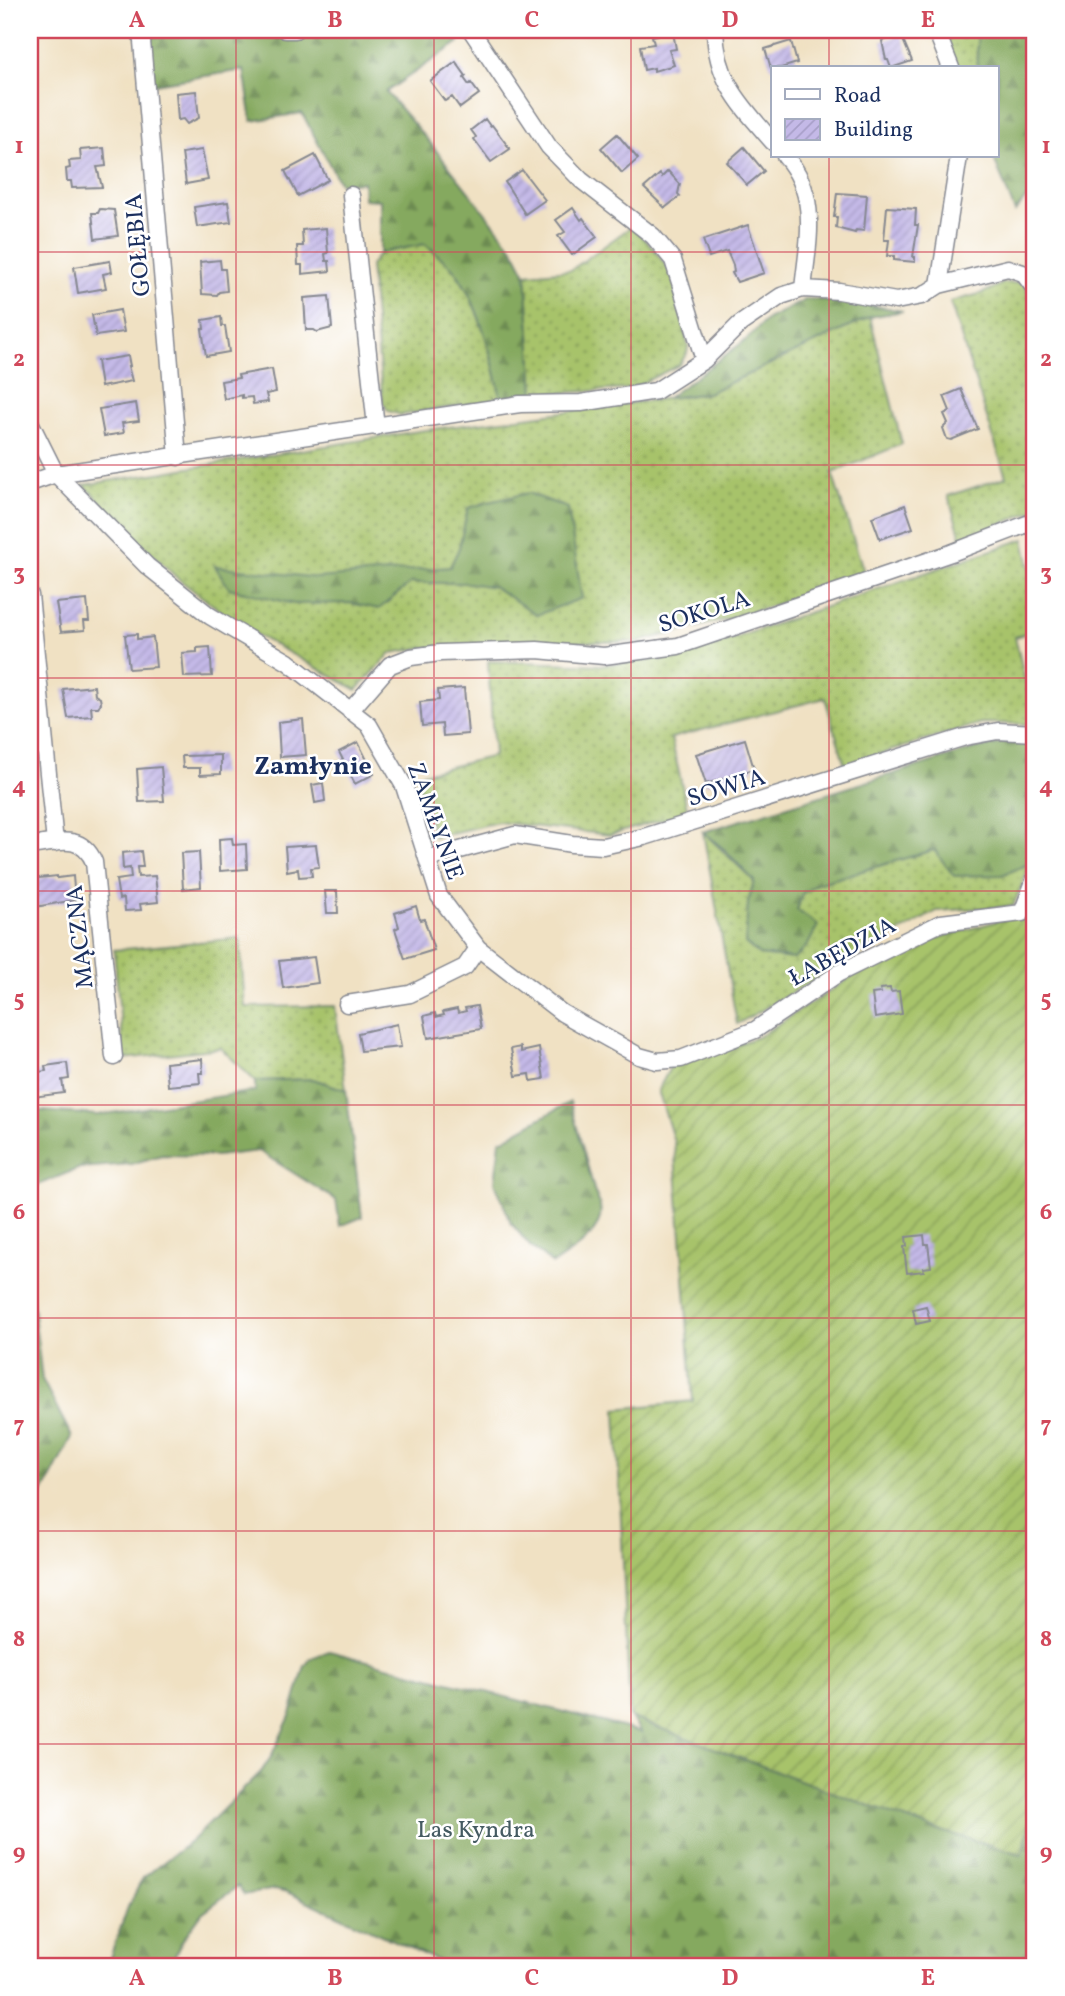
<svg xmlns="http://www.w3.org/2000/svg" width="1065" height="1996" viewBox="0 0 1065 1996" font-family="Vollkorn,serif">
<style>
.grass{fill:url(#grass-dots);stroke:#617964;stroke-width:2}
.forest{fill:url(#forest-firs);stroke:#506c5e;stroke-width:2}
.garden{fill:url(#garden-furrows);stroke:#617964;stroke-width:2}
.building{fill:url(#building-hatch)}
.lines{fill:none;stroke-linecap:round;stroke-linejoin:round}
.minor-casing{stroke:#868890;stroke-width:19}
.minor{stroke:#fff;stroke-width:16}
.grid{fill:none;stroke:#d1495b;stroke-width:2;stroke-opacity:0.55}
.labels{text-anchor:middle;stroke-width:5;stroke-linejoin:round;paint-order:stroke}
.street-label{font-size:24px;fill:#1b2f5e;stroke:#fff}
.park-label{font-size:24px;fill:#455b62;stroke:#fff}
.neighbourhood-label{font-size:26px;font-weight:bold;fill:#1b2f5e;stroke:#fff}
.neatline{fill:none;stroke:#d1495b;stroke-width:2.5}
.grid-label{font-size:23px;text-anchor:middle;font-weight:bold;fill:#d1495b}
</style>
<defs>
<pattern id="grass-dots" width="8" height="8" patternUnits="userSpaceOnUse" patternTransform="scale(1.75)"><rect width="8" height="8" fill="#a7c36a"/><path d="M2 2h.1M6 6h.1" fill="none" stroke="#879f5a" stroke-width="1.8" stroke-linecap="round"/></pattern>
<pattern id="forest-firs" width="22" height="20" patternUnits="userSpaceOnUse" patternTransform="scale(1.75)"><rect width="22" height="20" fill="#85a95e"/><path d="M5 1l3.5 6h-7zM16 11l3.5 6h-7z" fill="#6c8a51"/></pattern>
<pattern id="garden-furrows" width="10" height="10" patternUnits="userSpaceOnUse" patternTransform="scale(1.75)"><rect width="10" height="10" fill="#a7c36a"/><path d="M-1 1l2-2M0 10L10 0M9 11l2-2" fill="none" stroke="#879f5a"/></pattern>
<pattern id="building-hatch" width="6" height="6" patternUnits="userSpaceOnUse" patternTransform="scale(1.75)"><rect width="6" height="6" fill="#c4b9e7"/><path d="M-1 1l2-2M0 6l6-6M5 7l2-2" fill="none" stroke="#a89fc9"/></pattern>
</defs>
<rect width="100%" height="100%" fill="#fff"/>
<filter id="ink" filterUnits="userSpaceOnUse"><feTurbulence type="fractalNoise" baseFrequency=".0143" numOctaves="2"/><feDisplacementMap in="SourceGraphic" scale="14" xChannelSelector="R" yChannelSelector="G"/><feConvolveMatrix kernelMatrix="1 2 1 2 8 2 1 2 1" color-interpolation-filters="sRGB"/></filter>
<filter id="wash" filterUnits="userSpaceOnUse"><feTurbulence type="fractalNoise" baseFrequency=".00686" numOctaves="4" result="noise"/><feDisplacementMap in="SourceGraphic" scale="28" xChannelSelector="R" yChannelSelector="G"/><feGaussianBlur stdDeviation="1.57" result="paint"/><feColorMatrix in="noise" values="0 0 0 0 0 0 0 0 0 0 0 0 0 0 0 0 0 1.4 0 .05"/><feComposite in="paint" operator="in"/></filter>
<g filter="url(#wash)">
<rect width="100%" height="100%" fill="#f0e1c3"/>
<path class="grass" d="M943,30H977V68H958Z
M632,226L653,248L672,274L688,347L687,353L679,365L630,389L534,394L526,274L571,270Z
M425,244C435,253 446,261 454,270C478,299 494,363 501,399L401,415L388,411L383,403L370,266L380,253Z
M1004,283H1024L1035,311V510L962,540L948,496L1006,477L950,302L983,293Z
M870,317L902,444L832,473L865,575L737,617L637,642H583L421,648L391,653L357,690L242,627L177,578L84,485L419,431L708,393Z
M1024,539L1035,592V630L1015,637L1035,724L981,723L845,765L825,698L671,738L688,812L610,835L498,822L434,837L416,775L494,756L488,661L603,665L682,656Z
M703,832L754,881L748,903L759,955L794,959L808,945L797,911L802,894L817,884L934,849L1002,875L1031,863L1013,906L937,911L737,1024Z
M240,938L245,1007L335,1006L346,1090L313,1079L255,1081L221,1048L124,1059L114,950Z"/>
<path class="forest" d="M349,30H447L459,42L386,92L431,144L512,247L526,274L534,394L501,399C494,363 478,299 454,270C446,261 435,253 425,244L380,253V200L364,199L363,182L340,184L302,113L252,121L244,70L154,84L148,46L152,36L307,38Z
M977,30H1035V187L1015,212L993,156H997V68H977Z
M807,299L853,302L903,311L870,317L708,393L667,398L747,339L767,319Z
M528,493L568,508L582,598L537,615L494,587L468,583H411L379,609L350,603L294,604L229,588L215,566L318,578L450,567L459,548L468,508L488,502Z
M1015,740H1035V852L1031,863L1002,875L954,876L934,850L817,884L802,894L797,910L818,925L808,945L794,959L759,955L745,943L748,903L754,881L725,850L703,832L964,752Z
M313,1079L346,1090L362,1217L340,1226L336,1200L259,1151L216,1156L162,1155L131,1164L80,1168L30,1188V1110L98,1115L255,1091V1081Z
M570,1102L595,1193C615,1227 577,1248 553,1264L530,1246L511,1223L495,1182L500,1141Z
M30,1280L42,1379L72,1437L36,1506L30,1501Z
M329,1651L641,1732L630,1717L927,1827L1021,1854L1035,1805V1966H449L287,1892L275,1889L244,1895L238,1886L202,1913L182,1941L170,1966H107L128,1907L143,1878L191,1841L261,1772L271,1757L291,1714L305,1666L311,1658Z"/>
<path class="garden" d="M1035,910V1805L1022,1854L927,1827L630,1717L616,1409L693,1401L674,1142L658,1090L671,1066L758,1037L891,952Z"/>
<g id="blocks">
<path class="building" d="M673,32L676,49L669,50L674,65L654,71V68L644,70L640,46L654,44L652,36Z
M901,35L912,61L891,68L888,60H886L882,41Z
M791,41L797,63L781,68H771L765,49Z
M456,62L466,76L464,78L469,85L471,83L479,94L460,108L452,97L445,101L430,81Z
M196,91L199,118L187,124L183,119L178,120L176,93Z
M485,119L490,126L492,125L510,149L491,162L474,139L476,137L471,130Z
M617,134L638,159L622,173L601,148Z
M744,147L764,171L747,185L727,162Z
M104,148L106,166L97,167L102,187L72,188L71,181H67L66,169L70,168L69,161L81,160L80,150Z
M202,150L208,180L186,184L182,153Z
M315,155L328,180L298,196L285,171Z
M522,170L545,200L525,214L505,182Z
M668,171L680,184L678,194L680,196L665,208L644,188L660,174L662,177Z
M837,193L867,195L864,231L856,230L855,233L836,228L837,217H834Z
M228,202L231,222L197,227L194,207Z
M887,207L916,209L915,225H918L913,257H915V262L894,260V256H887L889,240H884Z
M573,208L581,220L583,218L597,237L572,255L558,236L565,232L556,220Z
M100,209L114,210L118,236L95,239L92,213H98Z
M748,225L764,273L737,282L732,273L734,272L733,265L727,251L709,257L703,240Z
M326,228L328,253L325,254L326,261H329L330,271L302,274V265H298L297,246H303L302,230Z
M220,260L221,269H225L227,291L219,292L217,295L202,294L200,262Z
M110,261L112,272L103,274L106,288L78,293L74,267Z
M329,296L332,328L317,332L314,330H306L304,298Z
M120,310L124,332L96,336L92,315Z
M221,317L222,326H225L229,352L206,356L202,329H204L203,320Z
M128,356L130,366H128L132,381L101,387L97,361Z
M272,369L276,392L266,394L268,402L253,404L252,397L242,398V395L224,399L221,381L239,378L238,375Z
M961,389L978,429L951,440L947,439L943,428L948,423L944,414L950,411L944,396Z
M136,403L139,421L122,423L124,433L104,436L99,409Z
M905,505L913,528L880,539L872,517Z
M87,600L89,621H84L85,630L61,632L56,603Z
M137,634V639L153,637L156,667L129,669L125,635Z
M210,647L212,676L184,677L182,653L197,652V648Z
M94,686L95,695L100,698L101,703L98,707H91L92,716L68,718L63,689Z
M464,688L468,734L443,736L442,724L422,726L420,702L439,700L438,690Z
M303,719L306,755L280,757L278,722Z
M745,739L754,769L706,784L696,754Z
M358,742L374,774L355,784L339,752Z
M221,755V774L200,775V768H183L182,756Z
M161,767L164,801L139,802L137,769Z
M323,783L325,801L315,803L312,785Z
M232,838L233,845L246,844L247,869L220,871L219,839Z
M316,845L319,867L311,868L312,876L299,877L298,869L287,871L285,847Z
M141,851L143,867H137L138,877L155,876L158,902L140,904L141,910L125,911L124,898L119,899L116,880L131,878L130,868L123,869L122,853Z
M199,852L201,887L183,889L181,853Z
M57,876V878L73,876L75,900L35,907L34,898L30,899V879Z
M325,891H337L338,913H327Z
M416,906L420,920L424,919L434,950L405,959L395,929L399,927L395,913Z
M314,957L318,983L283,988L279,961Z
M890,988L891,992L899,991L902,1014L875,1018L872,994L881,993L880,989Z
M477,1006L481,1029L428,1038L424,1016L435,1013L436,1017L444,1015L443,1012L457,1009L458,1013L466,1011L465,1008Z
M397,1024L401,1047L361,1051L358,1033Z
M521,1047V1052L539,1048L544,1079L531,1081L530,1074L516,1076L511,1049Z
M202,1059L203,1073H199L200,1083L168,1086L166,1063Z
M67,1063L69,1079L62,1080L64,1093L33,1097L30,1073L46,1071L45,1066Z
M924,1235L925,1244H928L931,1267L923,1268L924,1271L907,1273L904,1247L907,1246L906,1237Z
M926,1306L930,1321L916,1324L913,1309Z"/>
</g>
</g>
<g filter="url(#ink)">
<use href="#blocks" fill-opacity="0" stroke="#868890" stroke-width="2"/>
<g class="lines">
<g class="minor-casing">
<path id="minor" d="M141,30L178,457
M285,30H295
M471,30L549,147L581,180L653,236L673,260L704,360
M715,30C716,81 741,105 773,142
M936,30L951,68
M785,156C820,196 808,240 803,289
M351,195L376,427
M939,285L959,156
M30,422L56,474L147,566L210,616L288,662L369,725L404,786L439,896L478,948L562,1013L639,1056L657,1061L681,1059L755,1030L839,973L941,923L1022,913L1035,879
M30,483L56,474L520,404L581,403L656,391L704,360L740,324L781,296L803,289L839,291L896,301L922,296L939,285L1008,268L1023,273L1035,289
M30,595L55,843
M350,711L390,665L411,657L440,653L537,650L604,656L678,646L951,553L1035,521
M30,846C57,843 81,832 94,862L114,1057
M427,859L515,835L572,844L603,846L644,837L965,737L998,731L1035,733
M347,1004L410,994L465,967L478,948"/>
</g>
<use href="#minor" class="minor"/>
</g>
</g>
<path class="grid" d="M236,30V1966M434,30V1966M631,30V1966M829,30V68M829,156V1966M30,252H1035M30,465H1035M30,678H1035M30,891H1035M30,1105H1035M30,1318H1035M30,1531H1035M30,1744H1035"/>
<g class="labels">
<g class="street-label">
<text transform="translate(137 245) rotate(-95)" y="8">GOŁĘBIA</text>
<text transform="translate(704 611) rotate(-17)" y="8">SOKOLA</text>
<text transform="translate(726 787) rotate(-17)" y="8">SOWIA</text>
<text transform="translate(436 821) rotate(70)" y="8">ZAMŁYNIE</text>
<text transform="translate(79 937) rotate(-96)" y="8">MĄCZNA</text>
<text transform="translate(842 951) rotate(-29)" y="8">ŁABĘDZIA</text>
</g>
<g class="park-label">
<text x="476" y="1837">Las Kyndra</text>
</g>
<g class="neighbourhood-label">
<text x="313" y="774">Zamłynie</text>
</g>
</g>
<rect width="1065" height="1996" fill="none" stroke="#fff" stroke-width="77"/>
<rect x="771" y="66" width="228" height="91" fill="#ffffff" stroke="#a4acbf" stroke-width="2"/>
<rect x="785" y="89" width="35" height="10" fill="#ffffff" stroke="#a4acbf" stroke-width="2"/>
<text x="834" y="102" font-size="21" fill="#1b2f5e">Road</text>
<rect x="785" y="119" width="35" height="21" fill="url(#building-hatch)" stroke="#a4acbf" stroke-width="2"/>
<text x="834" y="136" font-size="21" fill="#1b2f5e">Building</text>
<rect x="38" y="38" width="988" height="1920" class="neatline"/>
<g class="grid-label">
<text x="137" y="27">A</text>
<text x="335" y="27">B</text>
<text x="532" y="27">C</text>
<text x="730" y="27">D</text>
<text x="928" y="27">E</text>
<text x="19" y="153">1</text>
<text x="1046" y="153">1</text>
<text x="19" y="366">2</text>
<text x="1046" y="366">2</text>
<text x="19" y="580">3</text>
<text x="1046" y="580">3</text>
<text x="19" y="793">4</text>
<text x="1046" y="793">4</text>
<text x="19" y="1006">5</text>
<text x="1046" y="1006">5</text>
<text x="19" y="1219">6</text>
<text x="1046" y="1219">6</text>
<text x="19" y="1432">7</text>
<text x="1046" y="1432">7</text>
<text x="19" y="1646">8</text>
<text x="1046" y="1646">8</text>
<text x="19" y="1859">9</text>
<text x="1046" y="1859">9</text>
<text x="137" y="1985">A</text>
<text x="335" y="1985">B</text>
<text x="532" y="1985">C</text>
<text x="730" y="1985">D</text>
<text x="928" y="1985">E</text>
</g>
</svg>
